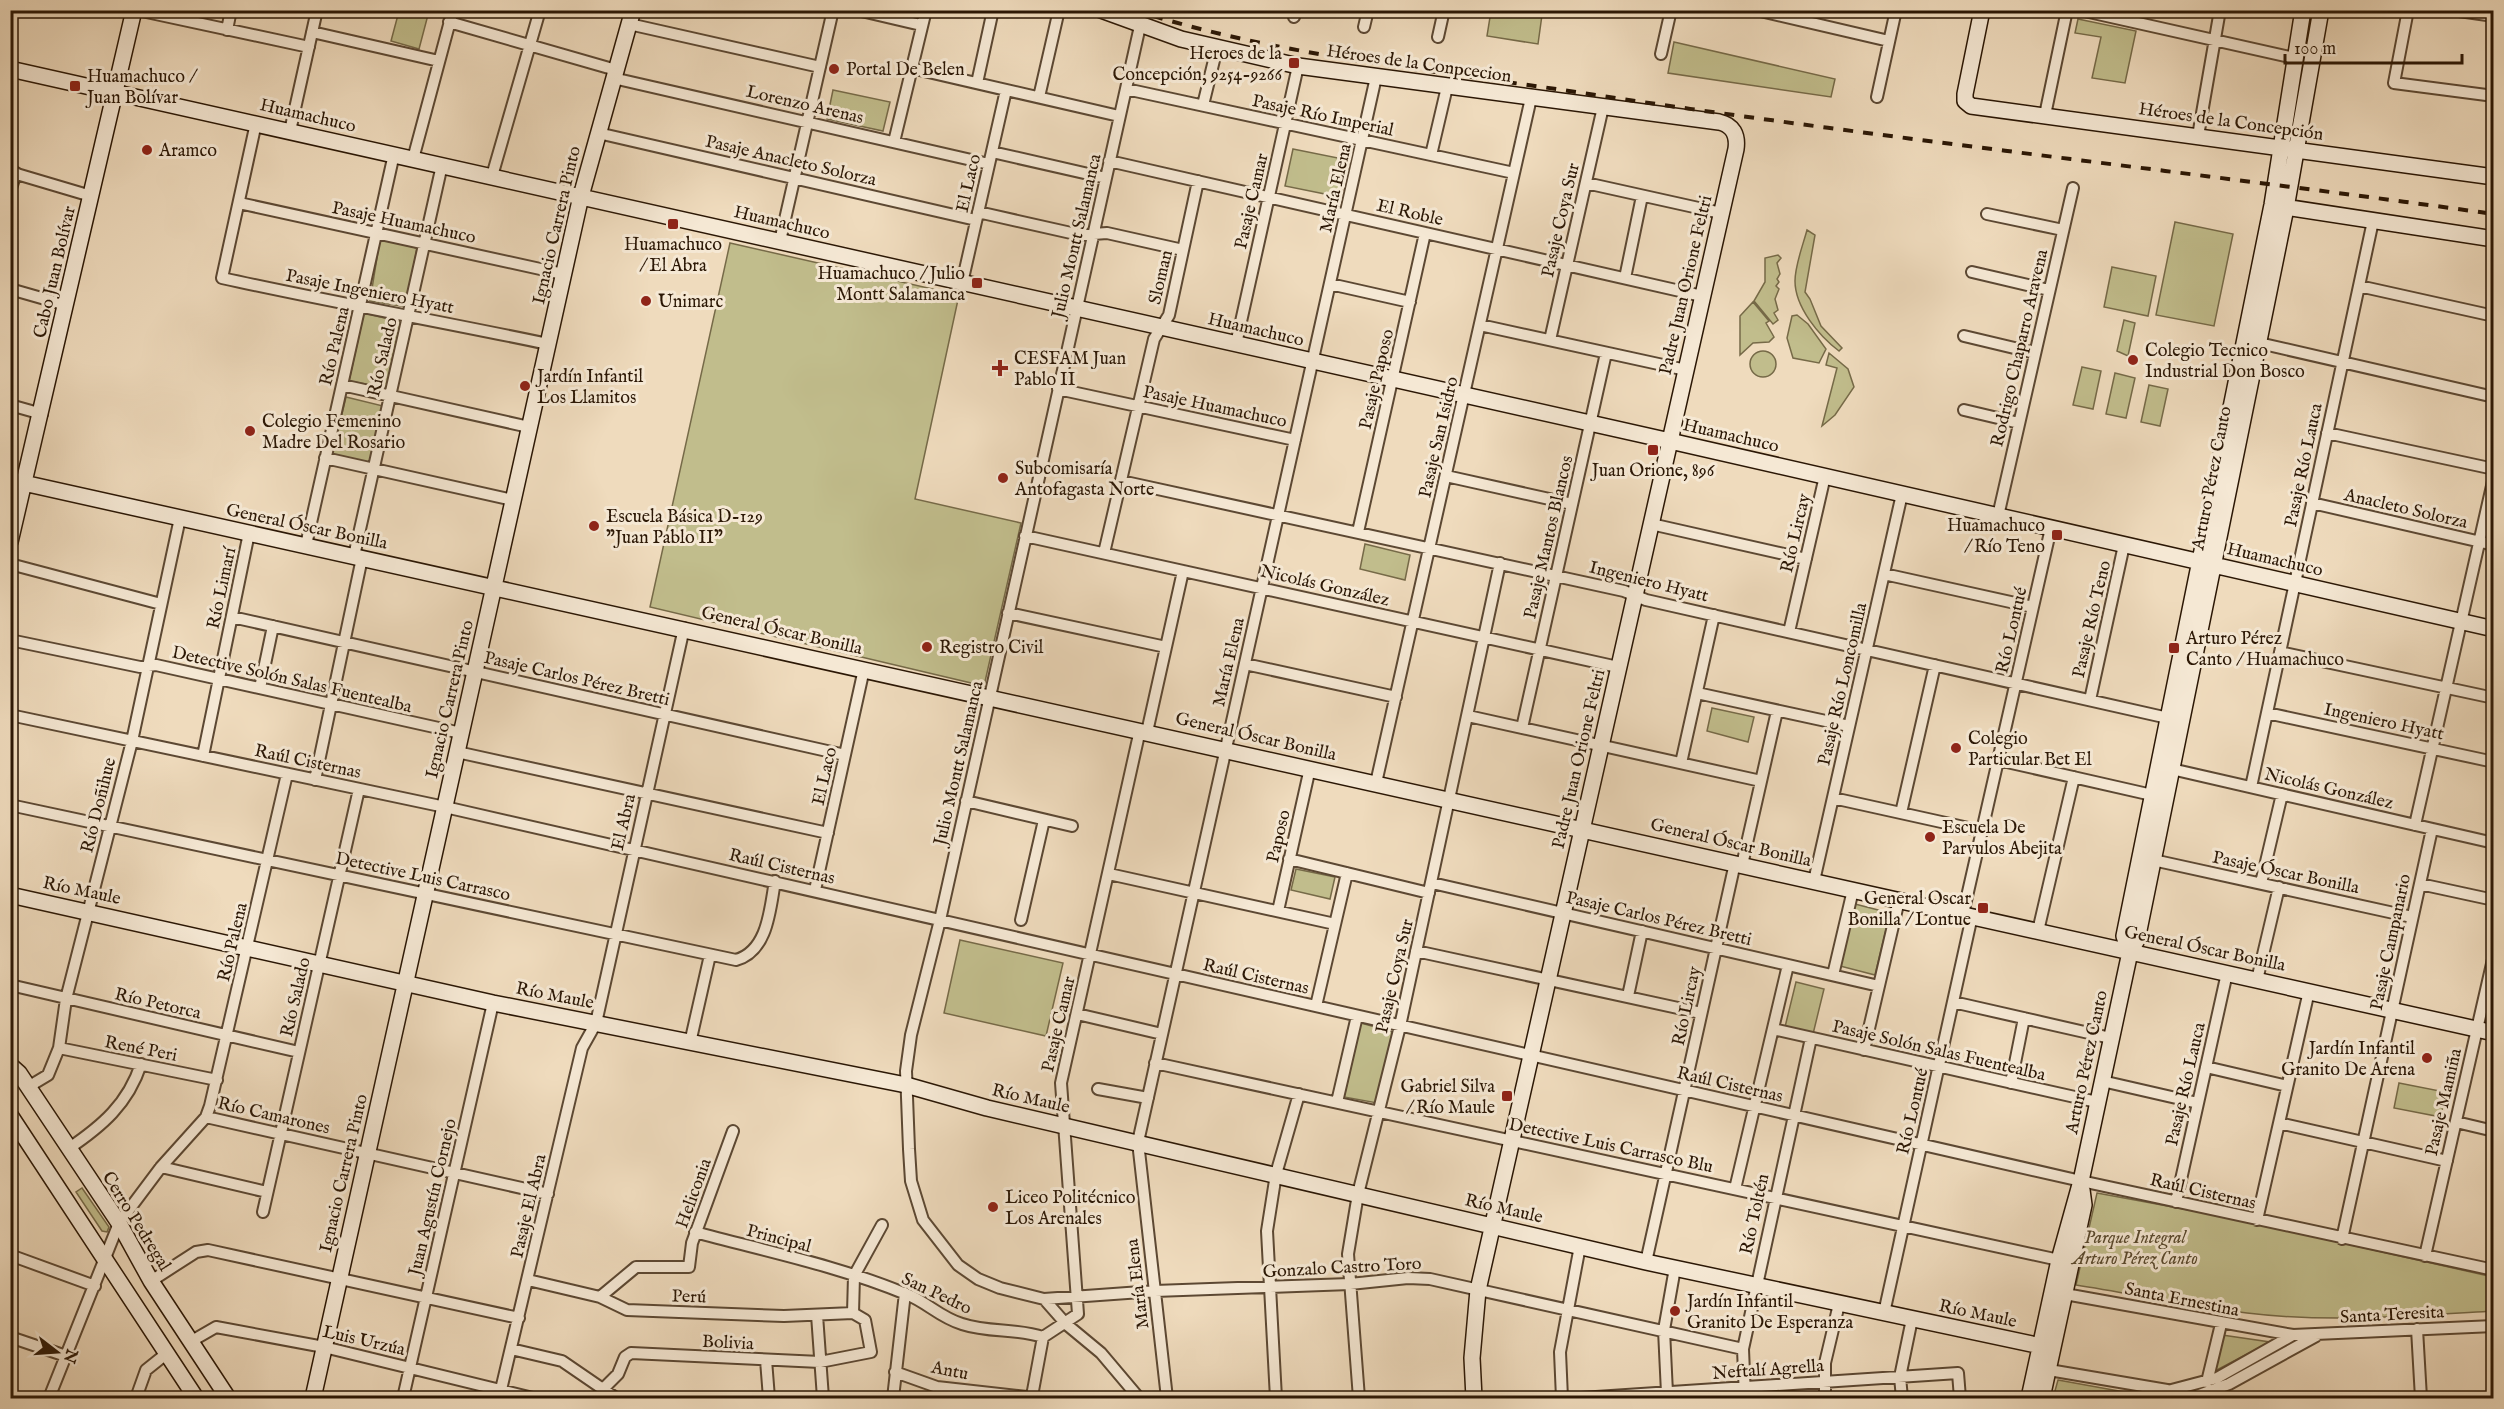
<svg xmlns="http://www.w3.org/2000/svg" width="2504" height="1409" viewBox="0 0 2504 1409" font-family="'IM FELL English',serif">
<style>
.green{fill:#c1bd8c;stroke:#766a48;stroke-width:1.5}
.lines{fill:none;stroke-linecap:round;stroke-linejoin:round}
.street-casing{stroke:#5c4833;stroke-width:14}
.secondary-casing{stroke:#2b1705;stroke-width:18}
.street{stroke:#f5e8d4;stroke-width:10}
.secondary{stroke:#f5e8d4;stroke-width:15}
.rail{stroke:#2b1705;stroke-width:4;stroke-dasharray:10 10;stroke-linecap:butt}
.poi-dot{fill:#8f2418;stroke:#f5e8d4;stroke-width:2}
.labels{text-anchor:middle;stroke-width:6;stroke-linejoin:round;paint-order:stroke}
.poi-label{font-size:18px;fill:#2b1705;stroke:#f5e8d4;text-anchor:start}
.street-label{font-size:18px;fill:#2b1705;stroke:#f5e8d4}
.park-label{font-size:18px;font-style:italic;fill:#58492e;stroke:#f5e8d4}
</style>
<rect width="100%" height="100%" fill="#efdbbd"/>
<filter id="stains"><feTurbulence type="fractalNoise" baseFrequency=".00333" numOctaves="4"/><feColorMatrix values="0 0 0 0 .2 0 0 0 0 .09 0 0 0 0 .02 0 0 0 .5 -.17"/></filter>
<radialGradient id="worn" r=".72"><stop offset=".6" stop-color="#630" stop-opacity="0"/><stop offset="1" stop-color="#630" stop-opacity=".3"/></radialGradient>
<path class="green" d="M399,11H429L419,49L391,41Z
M1491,11L1542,15L1538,44L1487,36Z
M2078,19L2136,31L2125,83L2092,78L2101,37L2075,33Z
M1674,42L1835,79L1831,97L1668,73Z
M833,90L890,102L883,131L827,119Z
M1293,149L1348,160L1340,197L1285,186Z
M2175,222L2233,234L2214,326L2156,315Z
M1807,230L1815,235L1805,292L1810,299L1821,326L1842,348L1839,351C1819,336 1795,307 1795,281C1795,265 1803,245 1807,230Z
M380,239L417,248L406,307L370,301Z
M730,243L959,295L915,499L1021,523L984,686L650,607Z
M1778,255L1781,258L1777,263L1780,274L1777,279L1779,282L1776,286L1779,289L1775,299L1778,310L1774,313L1778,320L1773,324L1754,301L1765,282V258Z
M2112,267L2156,276L2148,316L2104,307Z
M1753,302L1769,321L1766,323L1774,337L1769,342L1753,343L1740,355V316Z
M364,313L401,322L388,388L349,381Z
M1797,315L1808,324L1826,349L1819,363L1793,358L1787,338L1792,316Z
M2124,320L2135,323L2128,356L2117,351Z
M1750 364a13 13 0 1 1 26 0a13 13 0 1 1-26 0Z
M1829,353L1848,369L1854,387L1835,415L1822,426L1837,368L1826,365Z
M2082,367L2101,371L2093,409L2073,405Z
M2115,373L2135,378L2126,418L2106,414Z
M2149,385L2168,389L2160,426L2141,422Z
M346,397L383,406L372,465L332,455Z
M1365,544L1410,555L1405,580L1360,569Z
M1712,708L1754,717L1748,742L1707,731Z
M1296,869L1335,877L1330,899L1291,890Z
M1855,904L1890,913L1875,975L1840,966Z
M960,940L1063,963L1046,1036L944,1013Z
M1796,982L1824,989L1813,1034L1785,1027Z
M1361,1023L1393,1032L1377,1103L1344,1097Z
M2399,1083L2445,1092L2441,1117L2394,1108Z
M82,1188L109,1227L107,1232L102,1231L76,1192Z
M2097,1193L2227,1217L2493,1277V1311C2412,1316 2329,1323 2247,1313C2190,1306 2133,1294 2076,1285Z
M2222,1335L2270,1342L2215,1371Z
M2058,1380L2141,1395L2125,1398H2053Z"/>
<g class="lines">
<g class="street-casing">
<path id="street" d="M137,10L309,47
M857,10L921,25
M1756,10L1889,41
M2080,10L2294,58
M2408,10L2394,83L2494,96
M2452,10L2494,16
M1294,17L1296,10
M449,22L616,70
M629,24L820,67
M1140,26L940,920L911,1035L906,1071L909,1149L911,1181L923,1220L958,1265L978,1279L1000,1288L1044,1299L1155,1291L1350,1284L1408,1278L1430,1279L1743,1349
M1364,27L1368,10
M227,30L231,10
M312,32L439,61
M1438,37L1444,10
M1661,54L1671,10
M911,68L1119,116
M613,78L989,164
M977,83L993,10
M1126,89L1514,173
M1039,97L1059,10
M1877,97L1896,10
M1203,105L1217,48
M2045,115L2067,10
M256,123L222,278C330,302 439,321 548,344
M290,131L317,10
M598,133L976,220
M2198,136L2220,10
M894,142L926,10
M992,152L1106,178
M1431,155L1447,87
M413,159L453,10
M1109,161L1702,296
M10,172L91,196
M492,176L540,10
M1586,183L1721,213
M10,191L16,173
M239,203L563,274
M978,212L1080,235L1107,233L1183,250
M1987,214L2063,230
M780,241L833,10
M1972,272L2049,290
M1625,278L1642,196
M962,283L1006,90
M1330,284L1410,302
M2359,286L2494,316
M10,289L66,305
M1480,325L1686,370
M1964,336L2035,353
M1550,340L1603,107
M2259,343L2494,397
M1236,344L1298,66
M342,385L529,427
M1058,389L1295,440
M10,405L42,414
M1964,410L2019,423
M2327,433L2494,469
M325,458L513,500
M1446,476L1572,504
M1121,481L1624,591L1646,600L2168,718
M2312,503L2494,545
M1998,516L2073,188
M1651,524L1806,559
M1358,532L1425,233
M1025,536L1618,667
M306,545L394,154
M1104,553L1154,339L1169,315L1198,181
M354,556L442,165
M10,564L161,604
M1884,574L2033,607
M1008,613L1166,647
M232,617L845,755
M1789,632L1825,476
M10,640L140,667L156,665L461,733
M2280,652L2494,698
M1245,664L1396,697
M260,688L273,626
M1697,693L1849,726
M2090,700L2124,545
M2267,713L2494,762
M10,715L445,807L2081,1181L2494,1270
M1468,716L1761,781
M1522,728L1606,353
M1147,732L1183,571
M457,752L828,833
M203,756L249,533
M1998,760L2152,795
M1681,763L1714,615
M2167,768L2494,843
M315,780L362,558
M1376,783L1531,98
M2251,787L2373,221
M1833,798L1982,831
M966,801L1072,826
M10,805L736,960C768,951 770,909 775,881
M1901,813L1935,665
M2415,825L2494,477
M1289,859L1429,893
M2153,860L2412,917
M1742,865L1777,711
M1109,874L1335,924
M1814,881L1902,494
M1432,883L1879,986
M2261,883L2282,794
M2420,884L2494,900
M815,890L864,669
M1278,911L1310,768
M1963,914L2051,528
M1021,920L1044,820
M2038,931L2074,777
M1416,951L1701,1013
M1833,975L1853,890
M2257,980L2279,887
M10,985L299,1052
M1628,996L1642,931
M1953,1002L2111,1038
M1316,1006L1347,873
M1077,1014L1162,1034
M1773,1029L2097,1102
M690,1043L710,955
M59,1048L217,1080
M1864,1050L1899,900
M1155,1063L2059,1260
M2206,1067L2287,1086
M2102,1081L2198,1103
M2011,1083L2024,1018
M28,1087L48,1075L59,1048L66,999L132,741L180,518
M1098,1089L1148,1098
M1337,1102L1357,1016
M206,1117L548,1194
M2456,1122L2494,1131
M2279,1123L2447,1161
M68,1149C102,1126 128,1104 141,1064
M161,1167L267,1192
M1735,1189L1788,965
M2176,1202L2227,973
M263,1212L359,789
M2257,1220L2309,991
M695,1232C765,1251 839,1266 906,1294C927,1302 939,1317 962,1324C989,1333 1017,1328 1043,1337
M2342,1239L2432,829
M10,1255L95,1286
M2425,1256L2494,955
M1646,1262L1735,863
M528,1280L600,1297L627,1310L784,1316L853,1313
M151,1281L196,1252L208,1250L519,1318
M2065,1294L2293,1335L2494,1326
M600,1297L636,1267H689L692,1243L733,1131
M1044,1299L1066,1324L1101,1353L1139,1398
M1884,1313L1972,916
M817,1315L823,1398
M2417,1329L2421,1398
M10,1337L66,1356
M190,1342L216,1327L324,1347L533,1398
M511,1349L562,1361L616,1398
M766,1360L769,1398
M2049,1370L2167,1390
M895,1372L937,1387L1036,1398
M2207,1382L2221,1324
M603,1389L618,1374L625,1357L631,1353L820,1362L871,1352L865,1320L853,1313L854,1276L882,1225
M1667,1393L1664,1330L1675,1268
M1032,1396L1043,1337L1078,1314L1061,1083L1140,730
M49,1398L119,1223L161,1167L206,1117L210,1106L287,774
M136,1398L146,1370L166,1354
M403,1398L493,1003
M499,1398L582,1048L596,1023L684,628
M893,1398L905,1293
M1167,1398L1138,1142L1376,77
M1276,1398L1267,1231L1276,1174L1299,1094
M1359,1398L1348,1254L1358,1194L1400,1026L1500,563
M1562,1398L1560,1352L1580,1246
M1581,1398L1958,1373L1960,1398
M1745,1398L1743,1349L1811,1038
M1825,1398V1363L1839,1304
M1902,1398L1900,1377L1912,1319
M2141,1398L2217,1378L2293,1335
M2191,1398L2229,1384L2316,1336"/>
</g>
<g class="secondary-casing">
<path id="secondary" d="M1101,10L1181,39L1298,66L1719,122C1733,125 1738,135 1736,149L1478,1290L1472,1358L1474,1398
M1982,10L1965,94V101L1971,106L2494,177
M10,69L1670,441L2494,629
M2278,206L2494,239
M10,480L2494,1033
M10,542L134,10
M10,895L493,1003L906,1085L987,1108L1646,1262L2041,1346
M2130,952L2124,936L2272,205L2303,10
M10,1065L19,1073L119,1223L151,1281L228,1398
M10,1115L196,1398
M313,1398L581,196L633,10
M2029,1398L2059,1260L2081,1181L2130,952L2137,940L2286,208L2321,10
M2042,1398L2084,1205L2082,1190"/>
</g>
<use href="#street" class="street"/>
<use href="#secondary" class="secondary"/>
<path class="rail" d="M1134,10C1274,55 1424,69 1569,91C1876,138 2185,171 2494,214"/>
</g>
<g class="poi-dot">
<rect x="1288" y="57" width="12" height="12" rx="3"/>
<circle cx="834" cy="69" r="6"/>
<rect x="69" y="80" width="12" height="12" rx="3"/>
<circle cx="147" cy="150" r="6"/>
<rect x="667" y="218" width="12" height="12" rx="3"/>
<rect x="971" y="277" width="12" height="12" rx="3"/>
<circle cx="646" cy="301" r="6"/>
<circle cx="2133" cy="360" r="6"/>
<path d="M997 359h6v6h6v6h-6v6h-6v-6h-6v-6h6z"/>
<circle cx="525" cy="386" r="6"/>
<circle cx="250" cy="431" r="6"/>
<rect x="1647" y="444" width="12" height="12" rx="3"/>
<circle cx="1003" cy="478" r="6"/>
<circle cx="594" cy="526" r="6"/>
<rect x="2051" y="529" width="12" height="12" rx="3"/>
<circle cx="927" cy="647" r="6"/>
<rect x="2168" y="642" width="12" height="12" rx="3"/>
<circle cx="1956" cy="748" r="6"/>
<circle cx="1930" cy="837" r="6"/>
<rect x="1977" y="902" width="12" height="12" rx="3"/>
<circle cx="2427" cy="1058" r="6"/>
<rect x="1501" y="1090" width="12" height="12" rx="3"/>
<circle cx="993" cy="1207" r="6"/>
<circle cx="1675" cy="1311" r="6"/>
</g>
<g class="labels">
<g class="poi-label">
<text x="1282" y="59" text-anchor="end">Heroes de la<tspan x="1282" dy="21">Concepción, 9254-9266</tspan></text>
<text x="846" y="75">Portal De Belen</text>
<text x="87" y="82">Huamachuco /<tspan x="87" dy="21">Juan Bolívar</tspan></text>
<text x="159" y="156">Aramco</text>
<text x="673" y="250" text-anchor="middle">Huamachuco<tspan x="673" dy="21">/ El Abra</tspan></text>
<text x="965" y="279" text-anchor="end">Huamachuco / Julio<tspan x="965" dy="21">Montt Salamanca</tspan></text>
<text x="658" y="307">Unimarc</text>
<text x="2145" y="356">Colegio Tecnico<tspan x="2145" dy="21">Industrial Don Bosco</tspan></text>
<text x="1014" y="364">CESFAM Juan<tspan x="1014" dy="21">Pablo II</tspan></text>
<text x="537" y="382">Jardín Infantil<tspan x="537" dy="21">Los Llamitos</tspan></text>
<text x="262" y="427">Colegio Femenino<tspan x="262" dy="21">Madre Del Rosario</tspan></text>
<text x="1015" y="474">Subcomisaría<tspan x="1015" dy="21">Antofagasta Norte</tspan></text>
<text x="1653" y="476" text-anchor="middle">Juan Orione, 896</text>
<text x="606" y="522">Escuela Básica D-129<tspan x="606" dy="21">"Juan Pablo II"</tspan></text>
<text x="2045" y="531" text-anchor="end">Huamachuco<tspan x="2045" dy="21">/ Río Teno</tspan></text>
<text x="2186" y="644">Arturo Pérez<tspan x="2186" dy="21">Canto / Huamachuco</tspan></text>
<text x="939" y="653">Registro Civil</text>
<text x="1968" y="744">Colegio<tspan x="1968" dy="21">Particular Bet El</tspan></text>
<text x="1942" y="833">Escuela De<tspan x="1942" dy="21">Parvulos Abejita</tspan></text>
<text x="1971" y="904" text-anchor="end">General Oscar<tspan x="1971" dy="21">Bonilla / Lontue</tspan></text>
<text x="2415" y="1054" text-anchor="end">Jardín Infantil<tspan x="2415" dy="21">Granito De Arena</tspan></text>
<text x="1495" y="1092" text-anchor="end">Gabriel Silva<tspan x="1495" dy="21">/ Río Maule</tspan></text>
<text x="1005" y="1203">Liceo Politécnico<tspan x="1005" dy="21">Los Arenales</tspan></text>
<text x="1687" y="1307">Jardín Infantil<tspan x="1687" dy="21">Granito De Esperanza</tspan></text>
</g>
<g class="street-label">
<text transform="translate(1419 63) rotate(8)" y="6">Héroes de la Conpcecion</text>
<text transform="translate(805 104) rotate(13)" y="6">Lorenzo Arenas</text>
<text transform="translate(308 115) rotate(13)" y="6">Huamachuco</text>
<text transform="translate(1323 115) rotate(12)" y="6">Pasaje Río Imperial</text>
<text transform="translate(2231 121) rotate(8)" y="6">Héroes de la Concepción</text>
<text transform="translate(791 160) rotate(13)" y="6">Pasaje Anacleto Solorza</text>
<text transform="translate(968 183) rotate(-77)" y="6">El Laco</text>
<text transform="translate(1335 188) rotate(-77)" y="6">María Elena</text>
<text transform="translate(1251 201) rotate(-77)" y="6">Pasaje Camar</text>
<text transform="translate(1410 212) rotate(13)" y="6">El Roble</text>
<text transform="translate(1560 220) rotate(-77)" y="6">Pasaje Coya Sur</text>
<text transform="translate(404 222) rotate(12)" y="6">Pasaje Huamachuco</text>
<text transform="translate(782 222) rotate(13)" y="6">Huamachuco</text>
<text transform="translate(556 225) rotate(-77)" y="6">Ignacio Carrera Pinto</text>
<text transform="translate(1076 236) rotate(-77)" y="6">Julio Montt Salamanca</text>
<text transform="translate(54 272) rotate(-77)" y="6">Cabo Juan Bolívar</text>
<text transform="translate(1160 277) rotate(-77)" y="6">Sloman</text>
<text transform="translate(1685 285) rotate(-77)" y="6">Padre Juan Orione Feltri</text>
<text transform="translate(370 291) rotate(11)" y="6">Pasaje Ingeniero Hyatt</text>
<text transform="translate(1256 329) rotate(13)" y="6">Huamachuco</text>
<text transform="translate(334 346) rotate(-77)" y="6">Río Palena</text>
<text transform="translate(2019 348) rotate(-77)" y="6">Rodrigo Chaparro Aravena</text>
<text transform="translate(382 357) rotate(-77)" y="6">Río Salado</text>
<text transform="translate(1376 379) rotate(-77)" y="6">Pasaje Paposo</text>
<text transform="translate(1215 406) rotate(12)" y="6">Pasaje Huamachuco</text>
<text transform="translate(1731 435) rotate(13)" y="6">Huamachuco</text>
<text transform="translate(1438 437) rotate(-77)" y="6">Pasaje San Isidro</text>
<text transform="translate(2303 465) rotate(-78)" y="6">Pasaje Río Lauca</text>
<text transform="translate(2211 478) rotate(-79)" y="6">Arturo Pérez Canto</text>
<text transform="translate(2406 508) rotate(13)" y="6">Anacleto Solorza</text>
<text transform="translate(307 526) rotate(12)" y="6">General Óscar Bonilla</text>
<text transform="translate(1795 533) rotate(-77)" y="6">Río Lircay</text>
<text transform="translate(1548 537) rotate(-77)" y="6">Pasaje Mantos Blancos</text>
<text transform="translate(2275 559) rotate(13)" y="6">Huamachuco</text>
<text transform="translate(1649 581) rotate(14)" y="6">Ingeniero Hyatt</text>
<text transform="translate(1325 585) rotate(13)" y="6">Nicolás González</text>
<text transform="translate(221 588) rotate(-78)" y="6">Río Limarí</text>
<text transform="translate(2091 619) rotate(-77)" y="6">Pasaje Río Teno</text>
<text transform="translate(782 630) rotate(13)" y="6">General Óscar Bonilla</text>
<text transform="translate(2011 630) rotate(-77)" y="6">Río Lontué</text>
<text transform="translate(1228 662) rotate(-77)" y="6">María Elena</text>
<text transform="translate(577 678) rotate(13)" y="6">Pasaje Carlos Pérez Bretti</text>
<text transform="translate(292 679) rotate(13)" y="6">Detective Solón Salas Fuentealba</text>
<text transform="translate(1842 684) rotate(-77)" y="6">Pasaje Río Loncomilla</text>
<text transform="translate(449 699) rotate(-77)" y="6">Ignacio Carrera Pinto</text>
<text transform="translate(2384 721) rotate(12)" y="6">Ingeniero Hyatt</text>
<text transform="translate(1256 736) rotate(13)" y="6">General Óscar Bonilla</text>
<text transform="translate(1578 759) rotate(-77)" y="6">Padre Juan Orione Feltri</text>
<text transform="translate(308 761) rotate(12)" y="6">Raúl Cisternas</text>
<text transform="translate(958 763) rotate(-77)" y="6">Julio Montt Salamanca</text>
<text transform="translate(824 776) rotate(-77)" y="6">El Laco</text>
<text transform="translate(2329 788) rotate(13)" y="6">Nicolás González</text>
<text transform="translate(98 805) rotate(-76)" y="6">Río Doñihue</text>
<text transform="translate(623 822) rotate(-77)" y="6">El Abra</text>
<text transform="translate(1278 836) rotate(-77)" y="6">Paposo</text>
<text transform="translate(1731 842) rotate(13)" y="6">General Óscar Bonilla</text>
<text transform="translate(782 866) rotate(13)" y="6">Raúl Cisternas</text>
<text transform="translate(2286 872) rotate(12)" y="6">Pasaje Óscar Bonilla</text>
<text transform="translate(423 876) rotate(12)" y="6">Detective Luis Carrasco</text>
<text transform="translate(82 890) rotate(12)" y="6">Río Maule</text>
<text transform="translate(1659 918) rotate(13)" y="6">Pasaje Carlos Pérez Bretti</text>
<text transform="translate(232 942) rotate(-77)" y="6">Río Palena</text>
<text transform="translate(2390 942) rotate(-78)" y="6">Pasaje Campanario</text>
<text transform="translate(2205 948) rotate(12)" y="6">General Óscar Bonilla</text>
<text transform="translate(1256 976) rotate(13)" y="6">Raúl Cisternas</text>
<text transform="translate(1394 976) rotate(-77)" y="6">Pasaje Coya Sur</text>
<text transform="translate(555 995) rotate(11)" y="6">Río Maule</text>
<text transform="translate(295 997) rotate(-77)" y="6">Río Salado</text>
<text transform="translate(158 1003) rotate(13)" y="6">Río Petorca</text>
<text transform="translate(1686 1006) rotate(-78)" y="6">Río Lircay</text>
<text transform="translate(1058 1024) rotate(-77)" y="6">Pasaje Camar</text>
<text transform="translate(141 1048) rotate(11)" y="6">René Peri</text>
<text transform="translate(1939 1050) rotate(13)" y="6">Pasaje Solón Salas Fuentealba</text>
<text transform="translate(2086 1062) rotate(-78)" y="6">Arturo Pérez Canto</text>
<text transform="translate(1730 1084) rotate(13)" y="6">Raúl Cisternas</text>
<text transform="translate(2185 1084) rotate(-77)" y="6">Pasaje Río Lauca</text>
<text transform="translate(1031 1098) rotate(13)" y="6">Río Maule</text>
<text transform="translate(2443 1102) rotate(-77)" y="6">Pasaje Mamiña</text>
<text transform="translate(1912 1111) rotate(-77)" y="6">Río Lontué</text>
<text transform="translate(274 1115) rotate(13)" y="6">Río Camarones</text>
<text transform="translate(1611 1145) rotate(12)" y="6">Detective Luis Carrasco Blu</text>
<text transform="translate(343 1173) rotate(-77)" y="6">Ignacio Carrera Pinto</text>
<text transform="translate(2203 1191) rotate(13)" y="6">Raúl Cisternas</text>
<text transform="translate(693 1193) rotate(-70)" y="6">Heliconia</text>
<text transform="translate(432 1197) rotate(-77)" y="6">Juan Agustín Cornejo</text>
<text transform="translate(528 1206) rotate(-77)" y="6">Pasaje El Abra</text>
<text transform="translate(1504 1208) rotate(13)" y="6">Río Maule</text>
<text transform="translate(1754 1214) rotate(-78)" y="6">Río Toltén</text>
<text transform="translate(137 1221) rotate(58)" y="6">Cerro Pedregal</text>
<text transform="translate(779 1238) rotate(15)" y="6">Principal</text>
<text transform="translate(1342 1267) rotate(-3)" y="6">Gonzalo Castro Toro</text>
<text transform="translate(1137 1284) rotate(-97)" y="6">María Elena</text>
<text transform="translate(937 1293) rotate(25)" y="6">San Pedro</text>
<text transform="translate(689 1296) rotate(2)" y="6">Perú</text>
<text transform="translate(2182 1299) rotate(11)" y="6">Santa Ernestina</text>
<text transform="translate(1978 1313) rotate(12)" y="6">Río Maule</text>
<text transform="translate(2392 1314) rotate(-3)" y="6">Santa Teresita</text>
<text transform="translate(364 1340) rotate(13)" y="6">Luis Urzúa</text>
<text transform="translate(728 1342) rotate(3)" y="6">Bolivia</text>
<text transform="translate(1768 1369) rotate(-4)" y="6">Neftalí Agrella</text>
<text transform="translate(950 1370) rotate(11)" y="6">Antu</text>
</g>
<g class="park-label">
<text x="2135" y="1243">Parque Integral<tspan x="2135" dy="21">Arturo Pérez Canto</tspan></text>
</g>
</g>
<rect width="2504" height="1409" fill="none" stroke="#efdbbd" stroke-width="36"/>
<rect x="12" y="12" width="2480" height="1385" fill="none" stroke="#2b1705" stroke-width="3"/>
<rect x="18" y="18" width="2468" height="1373" fill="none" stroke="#2b1705" stroke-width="1.5"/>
<g transform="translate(57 1352) rotate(107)" stroke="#f5e8d4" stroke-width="4.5" paint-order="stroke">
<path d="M0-4.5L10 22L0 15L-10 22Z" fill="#2b1705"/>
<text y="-9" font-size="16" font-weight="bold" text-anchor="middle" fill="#2b1705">N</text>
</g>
<path d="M2285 54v9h177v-9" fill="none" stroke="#2b1705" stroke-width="3"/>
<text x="2294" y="54" font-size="18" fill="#2b1705" stroke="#f5e8d4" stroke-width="4.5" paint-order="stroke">100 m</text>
<rect width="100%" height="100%" filter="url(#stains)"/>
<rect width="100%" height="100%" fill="url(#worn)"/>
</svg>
